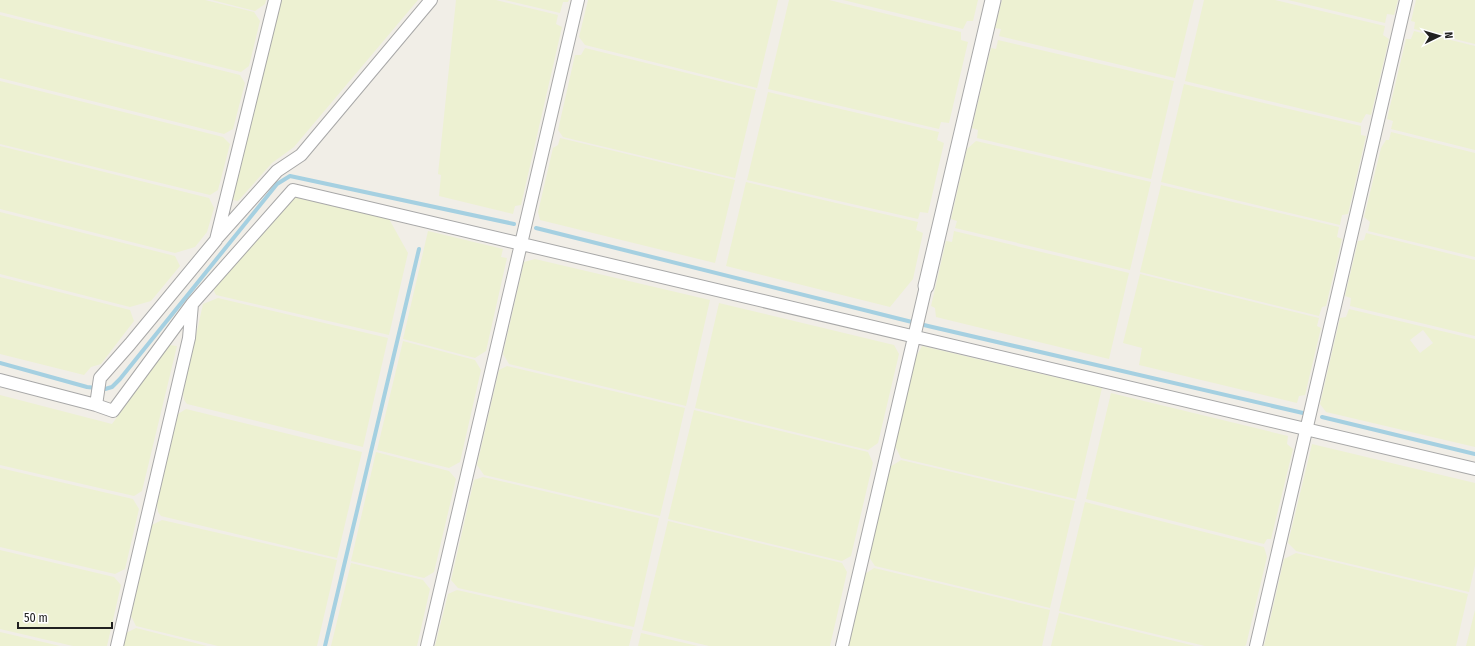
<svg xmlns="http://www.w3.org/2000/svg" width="1475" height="646" viewBox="0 0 1475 646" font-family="'Fira Sans Condensed',sans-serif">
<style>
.farmland{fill:#edf1d2;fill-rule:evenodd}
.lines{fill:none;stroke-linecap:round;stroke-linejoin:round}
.stream{stroke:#a5d0e1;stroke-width:4}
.minor-casing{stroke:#a8a8a8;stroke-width:14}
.tertiary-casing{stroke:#a8a8a8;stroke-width:17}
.minor{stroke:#fff;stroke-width:12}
.tertiary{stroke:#fff;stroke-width:15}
</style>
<rect width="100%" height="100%" fill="#f1eee7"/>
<path class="farmland" d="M0,0H205L254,12L260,21L249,66L241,72L0,12Z
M212,0H266L265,4L255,11Z
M279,0H418L294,147L272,163L238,201L233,200L235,192L231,189Z
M456,0H496L558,15L556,24L562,27L521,205L515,206L513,214L439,196L441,175L438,174Z
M505,0H569L568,2H563L560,13Z
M588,0H778L757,88L585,45L579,37Z
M789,0H829L961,32V40L968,42L949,123L941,122L939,129L768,89Z
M843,0H978L973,21H967L963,29Z
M1002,0H1194L1175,78L999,36L1001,29L995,28Z
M1204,0H1275L1385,26L1383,35L1389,39L1371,115L1366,114L1361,123L1185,81Z
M1288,0H1398L1394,15L1387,14L1385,23Z
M1416,0H1475V44L1414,29L1415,22L1411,21Z
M0,15L240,75L245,83L233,129L224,134L0,78Z
M1414,31L1475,46V150L1391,129L1393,121L1387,119L1406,39H1411Z
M998,40L1174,81L1151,179L977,138L978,130L972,128L991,48L996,49Z
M585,48L756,90L735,178L563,137L558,130L575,55H581Z
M0,81L223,137L230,144L218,190L210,195L0,144Z
M1184,84L1361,126V135L1366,136L1348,214L1342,215L1340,225L1161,182Z
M768,92L939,132L937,140L944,143L928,213L920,212L918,219L747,180Z
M1391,132L1475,153V257L1368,231L1370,222L1364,217L1381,148L1386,140H1389Z
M560,138L735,180L715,263L540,220L538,212L553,148L558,145Z
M976,141L1151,182L1130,270L955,228L957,221L951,219L967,149Z
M0,146L209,198L214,208L207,232L195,247L175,253L0,209Z
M746,182L918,222L916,230L923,233L913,279L890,307L726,266Z
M1161,185L1339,227L1337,237L1342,239L1326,306L1322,307L1319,316L1140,272Z
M294,198H298L389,219L408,253L389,335L216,295L214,291L215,286Z
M0,212L175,256L180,266L151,301L130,307L0,274Z
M428,231L503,249L501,257L507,258L486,351L475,358L403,339Z
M954,231L1129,273L1109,359L936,317L935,308L931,306L946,241L952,242Z
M1366,233L1475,260V336L1350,306L1351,298L1345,296L1358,241L1364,240Z
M535,259L710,300L686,406L509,364L503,354L524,262Z
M1140,274L1319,318L1317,326L1321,328L1305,395L1299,396L1297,403L1139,365L1142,348L1123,343Z
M0,277L130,310L134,321L101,364L91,367L84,375L0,354Z
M218,298L388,338L363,447L187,404L184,400L183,393L203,304Z
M719,303L894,345L899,354L878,443L868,450L695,408Z
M1349,309L1475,339V447L1326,412L1320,404L1340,318L1346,317ZM1423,330L1433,343L1420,353L1410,340Z
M403,341L475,360L481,370L460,462L449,468L377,450Z
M169,345L177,346L142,491L134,496L0,465V395L112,424Z
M922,346L1102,388L1076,499L901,458L895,446L916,357Z
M507,366L685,408L660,516L484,475L477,465L499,370Z
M1111,393L1288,436L1287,444L1293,449L1271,539H1267L1264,544L1086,499Z
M186,409L362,452L337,558L161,516L158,512L157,504L178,414Z
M694,410L868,452L873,463L851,556L842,561L668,519Z
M1312,444L1475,483V565L1469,592L1296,551L1288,543Z
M376,452L449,471L456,479L434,572L424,578L351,561Z
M901,460L1075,501L1050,608L875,566L869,557L890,467Z
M0,468L133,499L139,509L125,569L115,574L0,547Z
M483,477L659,518L634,627L458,588L451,580L474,480Z
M1085,502L1264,547L1267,557L1246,645L1245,646H1205L1059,611Z
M162,520L337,560L317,646H218L136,626L131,616L152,525Z
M668,521L842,563L847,572L830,646H709L642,630Z
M0,550L114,577L121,585L107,646H73L0,629Z
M1296,553L1468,594L1456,646H1264L1284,559Z
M351,563L423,580L430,589L417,646H331Z
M874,568L1050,610L1042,646H848L865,574Z
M457,590L633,630L629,646H435L448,594Z
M1475,610V646H1466Z
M1059,613L1195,646H1051Z
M136,628L207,646H123L126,633Z
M0,632L60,646H0Z
M641,633L698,646H638Z"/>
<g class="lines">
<path class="stream" d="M536,228L928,326L1303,413
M0,363L87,387L105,389L112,387L120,379L277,184L290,176L514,224
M1322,417L1475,454
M325,646L419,249"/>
<g class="minor-casing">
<path id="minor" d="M218,237L277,171L301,155L431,0
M0,380L96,405L113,411L192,304
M96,405L100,378L130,344L216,240L275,0
M117,646L189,338L192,304L293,190L1475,469
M427,646L578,0
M842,646L926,286
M1256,646L1406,0"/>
</g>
<g class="tertiary-casing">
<path id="tertiary" d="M926,286L993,0"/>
</g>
<use href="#minor" class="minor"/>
<use href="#tertiary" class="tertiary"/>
</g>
<g transform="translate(1439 36) rotate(85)" stroke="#ffffff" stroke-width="3" paint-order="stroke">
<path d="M0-3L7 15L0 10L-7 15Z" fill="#212121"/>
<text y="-6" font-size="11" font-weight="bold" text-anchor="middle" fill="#212121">N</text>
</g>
<path d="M18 622v6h94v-6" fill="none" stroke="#212121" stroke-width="2"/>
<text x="24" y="622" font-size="12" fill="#212121" stroke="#ffffff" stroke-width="3" paint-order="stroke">50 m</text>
</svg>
